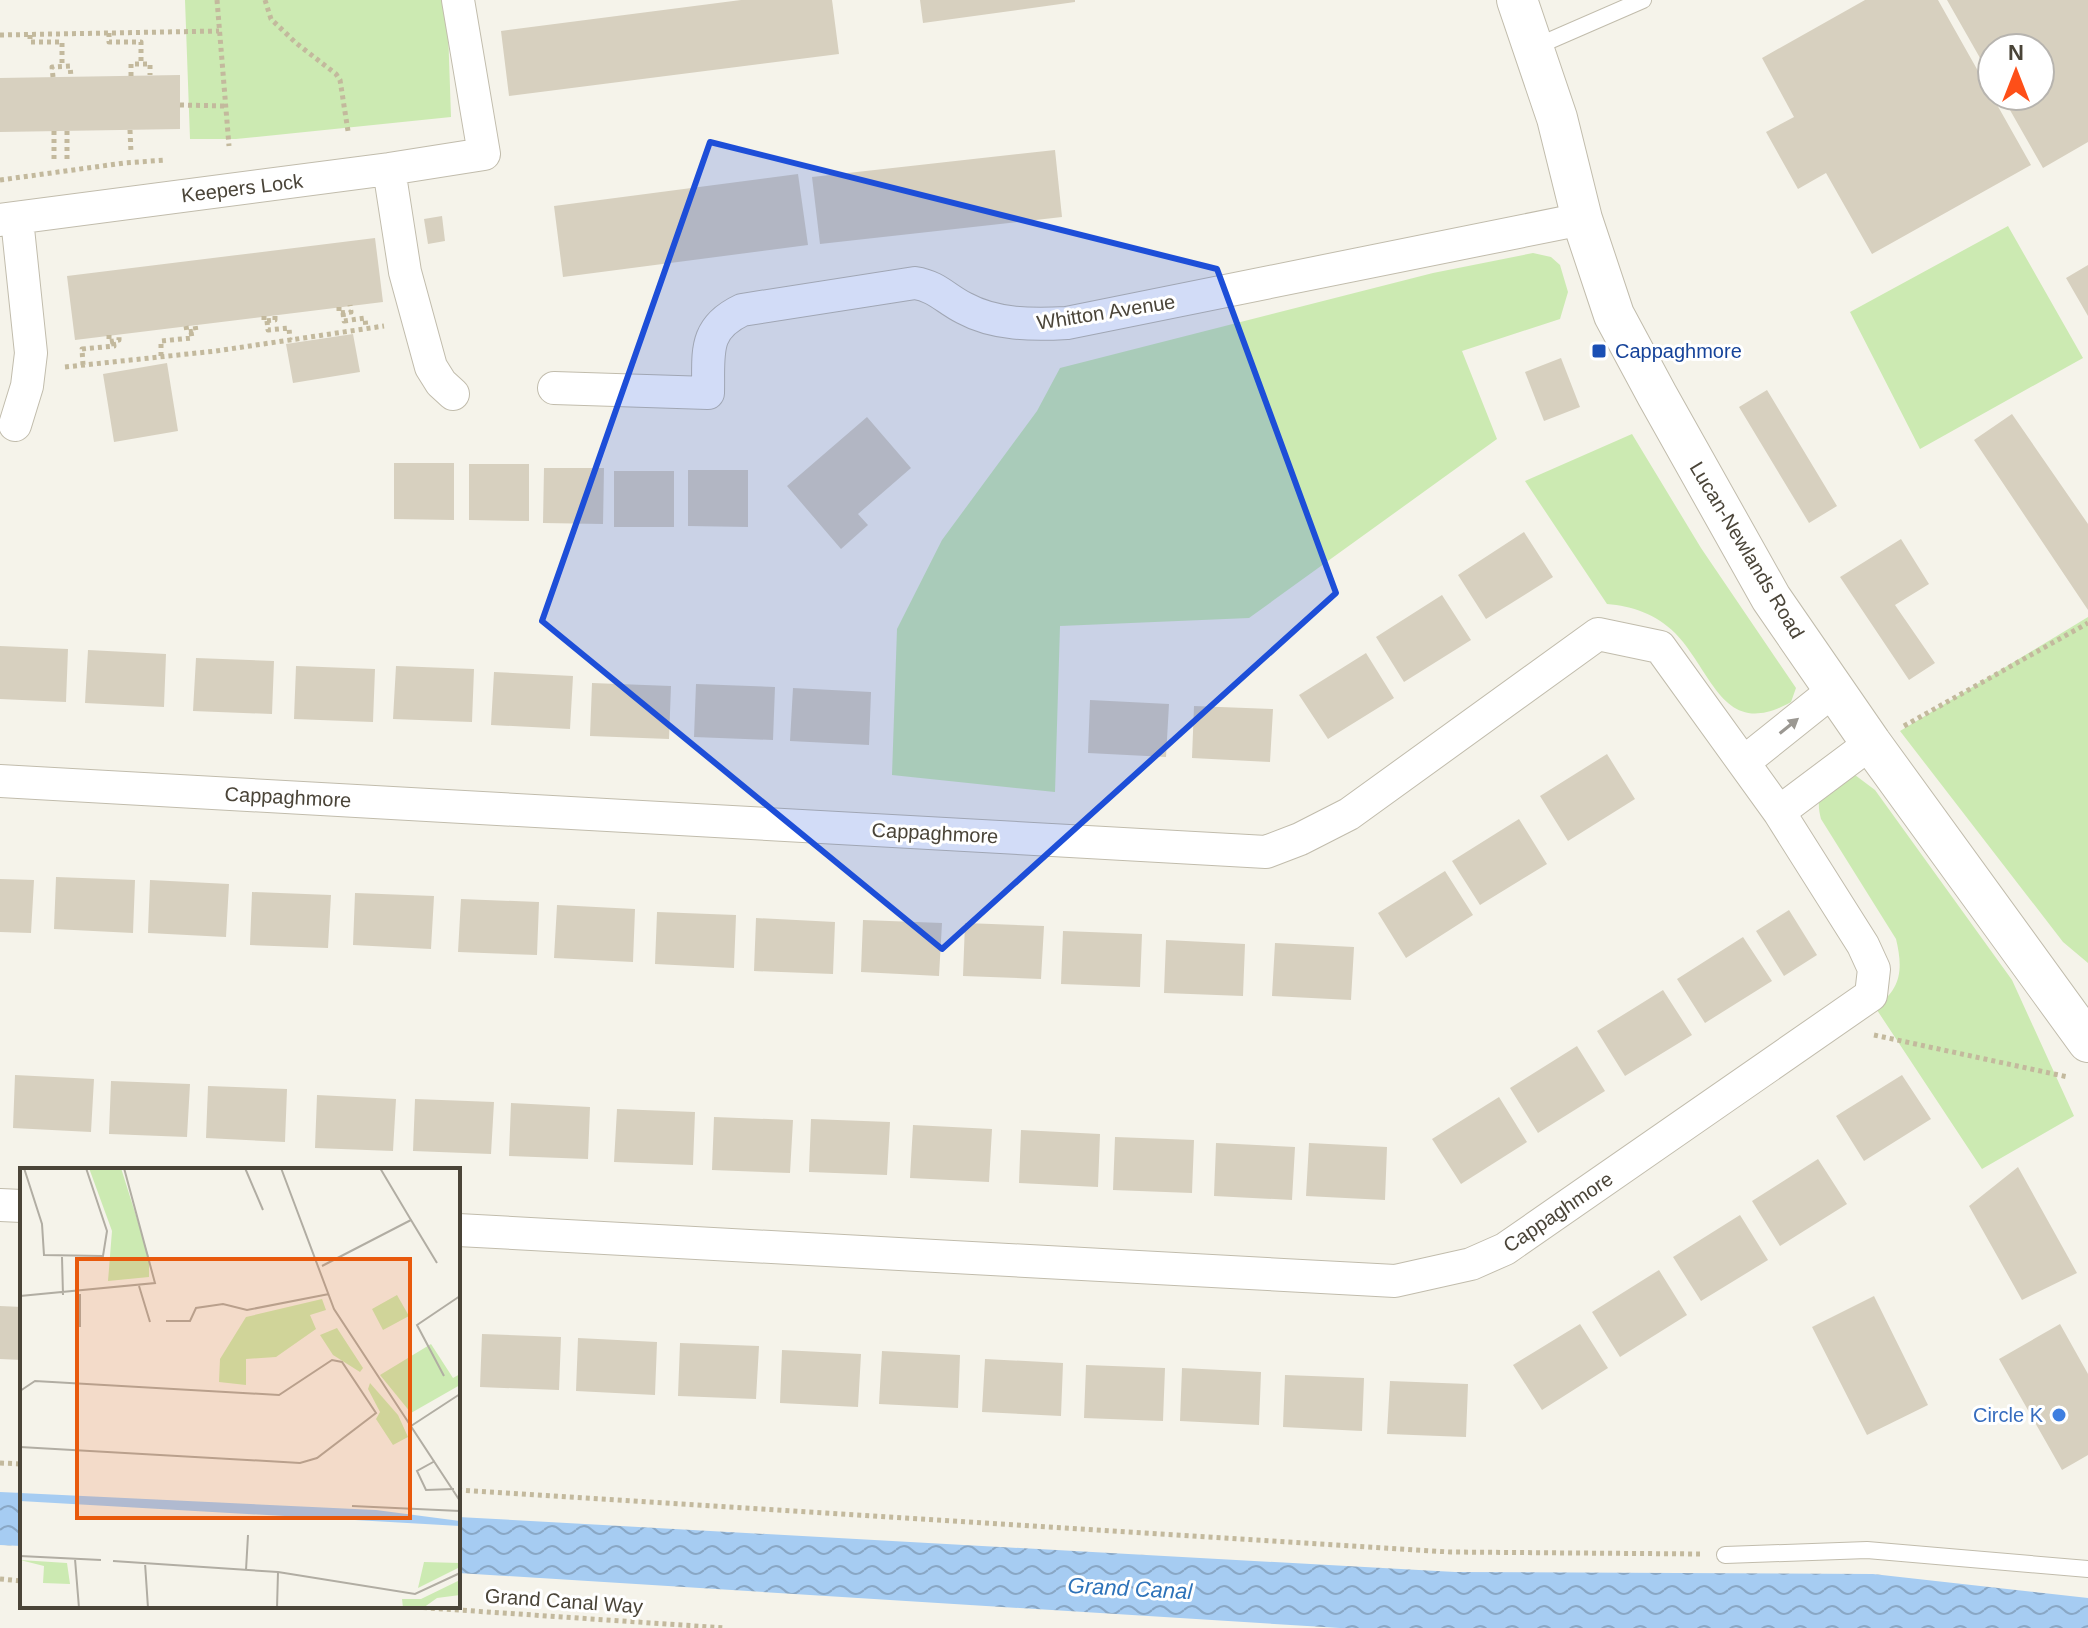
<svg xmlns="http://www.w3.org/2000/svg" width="2088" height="1628" viewBox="0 0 2088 1628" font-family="Arial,sans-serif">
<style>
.grass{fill:#cceab2}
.water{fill:url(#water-waves)}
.building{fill:#d7d0bf}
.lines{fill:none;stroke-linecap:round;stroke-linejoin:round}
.service-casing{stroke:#c1bcac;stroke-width:18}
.minor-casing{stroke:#c1bcac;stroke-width:34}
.tertiary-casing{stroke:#c1bcac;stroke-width:42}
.path{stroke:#c3b99d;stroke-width:5;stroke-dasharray:4 4;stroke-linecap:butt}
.service{stroke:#fff;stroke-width:16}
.minor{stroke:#fff;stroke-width:32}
.tertiary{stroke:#fff;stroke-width:40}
.oneway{fill:#9b9892}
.marked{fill:#1d4ed8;fill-opacity:0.2;stroke:#1d4ed8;stroke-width:6;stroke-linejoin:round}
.transit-dot{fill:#1a4fb4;stroke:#fff;stroke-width:3}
.shop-dot{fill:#3f7fe0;stroke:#fff;stroke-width:3}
.labels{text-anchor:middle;stroke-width:6;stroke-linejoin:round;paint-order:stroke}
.street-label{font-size:20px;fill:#4a4438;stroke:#fff}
.transit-label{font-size:20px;fill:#164399;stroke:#fff;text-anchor:start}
.shop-label{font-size:20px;fill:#366cbe;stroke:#fff;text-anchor:end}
.water-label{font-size:22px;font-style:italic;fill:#2d72b9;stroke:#fff}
.inset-road{fill:none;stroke:#b1ada3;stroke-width:2}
.view{fill:#e8590c;fill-opacity:0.15;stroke:#e8590c;stroke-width:4}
.inset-edge{fill:none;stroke:#4a4438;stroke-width:4}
</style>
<defs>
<pattern id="water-waves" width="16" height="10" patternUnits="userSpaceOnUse" patternTransform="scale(2)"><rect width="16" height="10" fill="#a6ccf2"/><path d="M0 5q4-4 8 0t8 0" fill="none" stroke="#89a7c5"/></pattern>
</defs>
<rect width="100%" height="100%" fill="#f5f3ea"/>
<path class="grass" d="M185,0H447L451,117L236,139H190Z
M2008,226L2083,358L1920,449L1850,312Z
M1533,253L1551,257L1560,265L1568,292L1560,319L1462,351L1497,439L1249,618L1060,626L1055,792L892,775L897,629L942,540L1037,411L1060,368L1433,273Z
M1632,434L1701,548L1796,688L1791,702C1723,741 1713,672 1675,633C1656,614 1632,606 1607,604L1525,481Z
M2088,617V963L2063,942L1900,731Z
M1855,775L1875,790L2012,980L2074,1116L1982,1169L1875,1007C1902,989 1903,968 1896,939L1821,819C1813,789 1828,781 1855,775Z"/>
<path class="water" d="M0,1492L22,1493V1546L0,1545Z
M458,1517L1455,1572L1873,1574L2088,1598V1628H1340L458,1573Z"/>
<path class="building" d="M741,0H832L839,54L509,96L501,31Z
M920,0H1075V2L923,23Z
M1865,0H1938L2031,165L1872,254L1826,173L1798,189L1766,132L1794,117L1762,58Z
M1947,0H2088V142L2043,168L2002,96H2040V48H1992V79Z
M180,75V129L0,132V78Z
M1055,150L1062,217L820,244L812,177Z
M798,174L808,245L563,277L554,206Z
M442,216L445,241L428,244L424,219Z
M375,238L383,302L75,340L67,276Z
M2088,265V316L2066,278Z
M353,334L360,372L293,383L286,344Z
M1561,358L1580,407L1544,421L1525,372Z
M167,363L178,431L114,442L103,374Z
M1767,390L1837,506L1809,523L1739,407Z
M2012,414L2088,524V610L1974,440Z
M867,417L911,468L858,514L868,525L841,549L787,486Z
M394,463H454V520L394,519Z
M469,464H529V521L469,520Z
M544,468H604L603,524L543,523Z
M688,470H748V527L688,526Z
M614,471H674V527H614Z
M1524,532L1553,577L1486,619L1458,575Z
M1901,539L1929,584L1895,605L1935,663L1909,680L1840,577Z
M1442,595L1471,640L1404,682L1376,637Z
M0,646L68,649L66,702L0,699Z
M88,650L166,654L164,707L85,703Z
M1366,653L1394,698L1328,739L1299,695Z
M196,658L274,661L272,714L193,711Z
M296,666L375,669L373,722L294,719Z
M396,666L474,669L472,722L393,719Z
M494,672L573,676L570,729L491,725Z
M592,683L671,686L669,739L590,736Z
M696,684L775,687L773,740L694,737Z
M793,688L871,692L869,745L790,741Z
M1090,700L1169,704L1166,757L1088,753Z
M1194,706L1273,709L1270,762L1192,758Z
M1607,754L1635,799L1568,841L1540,796Z
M1519,819L1547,864L1480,905L1452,861Z
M1445,871L1473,915L1406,958L1378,913Z
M56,877L135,880L133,933L54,929Z
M0,879L34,880L31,933L0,932Z
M150,880L229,884L226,937L148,933Z
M252,892L331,895L328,948L250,945Z
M355,893L434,896L431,949L353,945Z
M461,899L539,902L537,955L458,952Z
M557,905L635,909L633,962L554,958Z
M1789,910L1817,955L1784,976L1756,931Z
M657,912L736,915L734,968L655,964Z
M756,918L835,922L833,974L754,971Z
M863,920L942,923L939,976L861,972Z
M965,923L1044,926L1041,979L963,976Z
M1063,931L1142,934L1140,987L1061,984Z
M1743,937L1772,981L1705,1023L1677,979Z
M1166,940L1245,944L1243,996L1164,993Z
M1275,943L1354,947L1351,1000L1272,996Z
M1663,990L1692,1035L1625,1076L1597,1031Z
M1577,1046L1605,1091L1538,1133L1510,1088Z
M15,1075L94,1079L91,1132L13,1128Z
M1902,1075L1931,1119L1864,1161L1836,1116Z
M111,1081L190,1084L187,1137L109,1134Z
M208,1086L287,1089L285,1142L206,1138Z
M317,1095L396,1099L393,1151L315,1148Z
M1499,1097L1527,1142L1461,1184L1432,1139Z
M415,1099L494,1102L491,1154L413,1151Z
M511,1103L590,1107L588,1159L509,1156Z
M617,1109L695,1112L693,1165L614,1162Z
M714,1117L793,1120L790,1173L712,1170Z
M811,1119L890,1122L887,1175L809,1172Z
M913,1125L992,1129L989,1182L910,1178Z
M1021,1130L1100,1134L1098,1187L1019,1183Z
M1115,1137L1194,1140L1192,1193L1113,1190Z
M1216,1143L1295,1147L1292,1200L1214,1196Z
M1309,1143L1387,1147L1385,1200L1306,1196Z
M1818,1159L1847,1204L1780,1246L1752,1201Z
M2018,1167L2077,1273L2022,1300L1969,1206Z
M1740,1215L1768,1260L1701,1301L1673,1257Z
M1659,1270L1687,1315L1620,1357L1592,1312Z
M1874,1296L1928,1405L1867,1435L1812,1327Z
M0,1306L22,1307V1360L0,1359Z
M1580,1324L1608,1368L1542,1410L1513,1365Z
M2060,1324L2088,1374V1455L2062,1470L1999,1359Z
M482,1334L561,1337L559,1390L480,1387Z
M578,1338L657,1342L655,1395L576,1391Z
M680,1343L759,1346L756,1399L678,1396Z
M782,1350L861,1354L858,1407L780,1403Z
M882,1351L960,1355L958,1408L879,1404Z
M985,1359L1063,1363L1061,1416L982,1412Z
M1086,1365L1165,1368L1163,1421L1084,1418Z
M1182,1368L1261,1372L1259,1425L1180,1421Z
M1285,1375L1364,1378L1362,1431L1283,1427Z
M1390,1381L1468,1384L1466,1437L1387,1434Z"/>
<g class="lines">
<g class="service-casing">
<path id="service" d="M1535,47L1643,0
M1725,1555L1867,1550L2088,1569"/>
</g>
<g class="minor-casing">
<path id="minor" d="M389,169L405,272L431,367L441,383L453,394
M0,220L389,169L484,154L458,0
M554,388L708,393C709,354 702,329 742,310L915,283C936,286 946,299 964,308C995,325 1033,325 1067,323L1582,219
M15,425L27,386L31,353L17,219
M1744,762L1834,690
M0,781L1266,852L1300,839L1349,814L1598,634L1660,647L1779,812L1863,945L1874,969L1871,995L1505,1249L1471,1264L1395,1281L458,1230
M1779,812L1871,743
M0,1205L22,1206"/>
</g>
<g class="tertiary-casing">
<path id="tertiary" d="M1517,0L1557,118L1582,219L1614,315L1657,395L1771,598L1871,743L2088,1042"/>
</g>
<path class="path" d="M217,0L229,146
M265,0L271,19L296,43L336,74L340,80L348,131
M109,33V42H141V64
M0,35L219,31
M30,35V42H62V67
M131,76V64H150V75
M53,77L52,67L70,66L71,77
M180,105L225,106
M130,130L131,153
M54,131V163
M67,131V161
M0,180L124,163L166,160
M339,307V313L351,312L350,305
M343,313L344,321L365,318L366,328
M264,316V321L275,320V315
M267,321L268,330L289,328L290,340
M186,326L187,332L196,331L195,325
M109,335V342L119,340V334
M161,356V341L192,338L191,332
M83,365L82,349L114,346L113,341
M65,367L216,351L384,326
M1904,726L2088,623
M1874,1035L2068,1077
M0,1463L22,1464
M458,1490L1450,1552L1700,1554
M0,1579L22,1581
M399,1606L726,1628"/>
<use href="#service" class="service"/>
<use href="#minor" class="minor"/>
<use href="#tertiary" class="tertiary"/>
</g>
<defs><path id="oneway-solid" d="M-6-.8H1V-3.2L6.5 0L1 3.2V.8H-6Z" transform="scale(2)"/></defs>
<use class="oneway" href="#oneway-solid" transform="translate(1789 726) rotate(-39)"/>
<path class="marked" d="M710,142L1217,269L1336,593L942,949L542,621Z"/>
<rect class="transit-dot" x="1591" y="343" width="16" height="16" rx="4"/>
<circle class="shop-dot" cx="2059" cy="1415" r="8"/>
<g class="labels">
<g class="street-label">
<text transform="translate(242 188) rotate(-7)" y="7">Keepers Lock</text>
<text transform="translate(1106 312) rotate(-9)" y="7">Whitton Avenue</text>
<text transform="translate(1747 550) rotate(59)" y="7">Lucan-Newlands Road</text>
<text transform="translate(288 797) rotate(3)" y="7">Cappaghmore</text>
<text transform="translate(935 833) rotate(3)" y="7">Cappaghmore</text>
<text transform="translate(1558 1212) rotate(-34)" y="7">Cappaghmore</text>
<text transform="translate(564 1601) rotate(4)" y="7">Grand Canal Way</text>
</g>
<g class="transit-label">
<text x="1615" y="358">Cappaghmore</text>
</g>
<g class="shop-label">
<text x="2043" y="1422">Circle K</text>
</g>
<g class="water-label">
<text transform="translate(1130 1588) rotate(3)" y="8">Grand Canal</text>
</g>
</g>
<g transform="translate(20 1168)">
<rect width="440" height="440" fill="#f5f3ea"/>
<path d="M69,0H101L129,89V109L88,113L92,63ZM377,127L389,148L363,162L352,141ZM302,131L306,142L290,147L296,161L256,189L226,191V217L199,214L200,191L226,149ZM317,160L343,200L340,204L313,187L300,167ZM411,176L433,210L440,206V217L391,245L360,207ZM350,215L378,247L388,269L373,277L356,251L360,244L348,221ZM0,392L47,395L50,416L23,415L24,398ZM404,394L440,395V399L398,420ZM440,412V427L417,430L403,440H383L382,431H401Z" fill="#cceab2"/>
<path d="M0,325L356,342L440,353V358L0,333Z" fill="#a6ccf2"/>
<path class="inset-road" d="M4,0L22,56L24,87L83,88L87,63L66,0M225,0L243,42M261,0L314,141L440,333M391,52L417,95M42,89L43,127M302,98L391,52L360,0M119,118L130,154M0,128L135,115L104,0M146,153H170L176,140L203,136L227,142L309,126M60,159V126M424,208L397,157L440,128M0,223L15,213L259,227L312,192L322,194L356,245L297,290L280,295L0,279M391,258L440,226M415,293L397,303L406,322L434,321M332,338L440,343M0,388L81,392M55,391L59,440M93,393L258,404L395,426L440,405M125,395L128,440M226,402L228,367M257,440L258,404"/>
<path class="view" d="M57,91H390V350H57Z"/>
<rect width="440" height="440" class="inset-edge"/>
</g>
<g transform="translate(2016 72)"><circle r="38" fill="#ffffff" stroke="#b7b4af" stroke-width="2"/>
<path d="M0-6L14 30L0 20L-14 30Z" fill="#fe4f18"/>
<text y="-12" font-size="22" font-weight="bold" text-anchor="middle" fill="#4a4438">N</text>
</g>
</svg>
